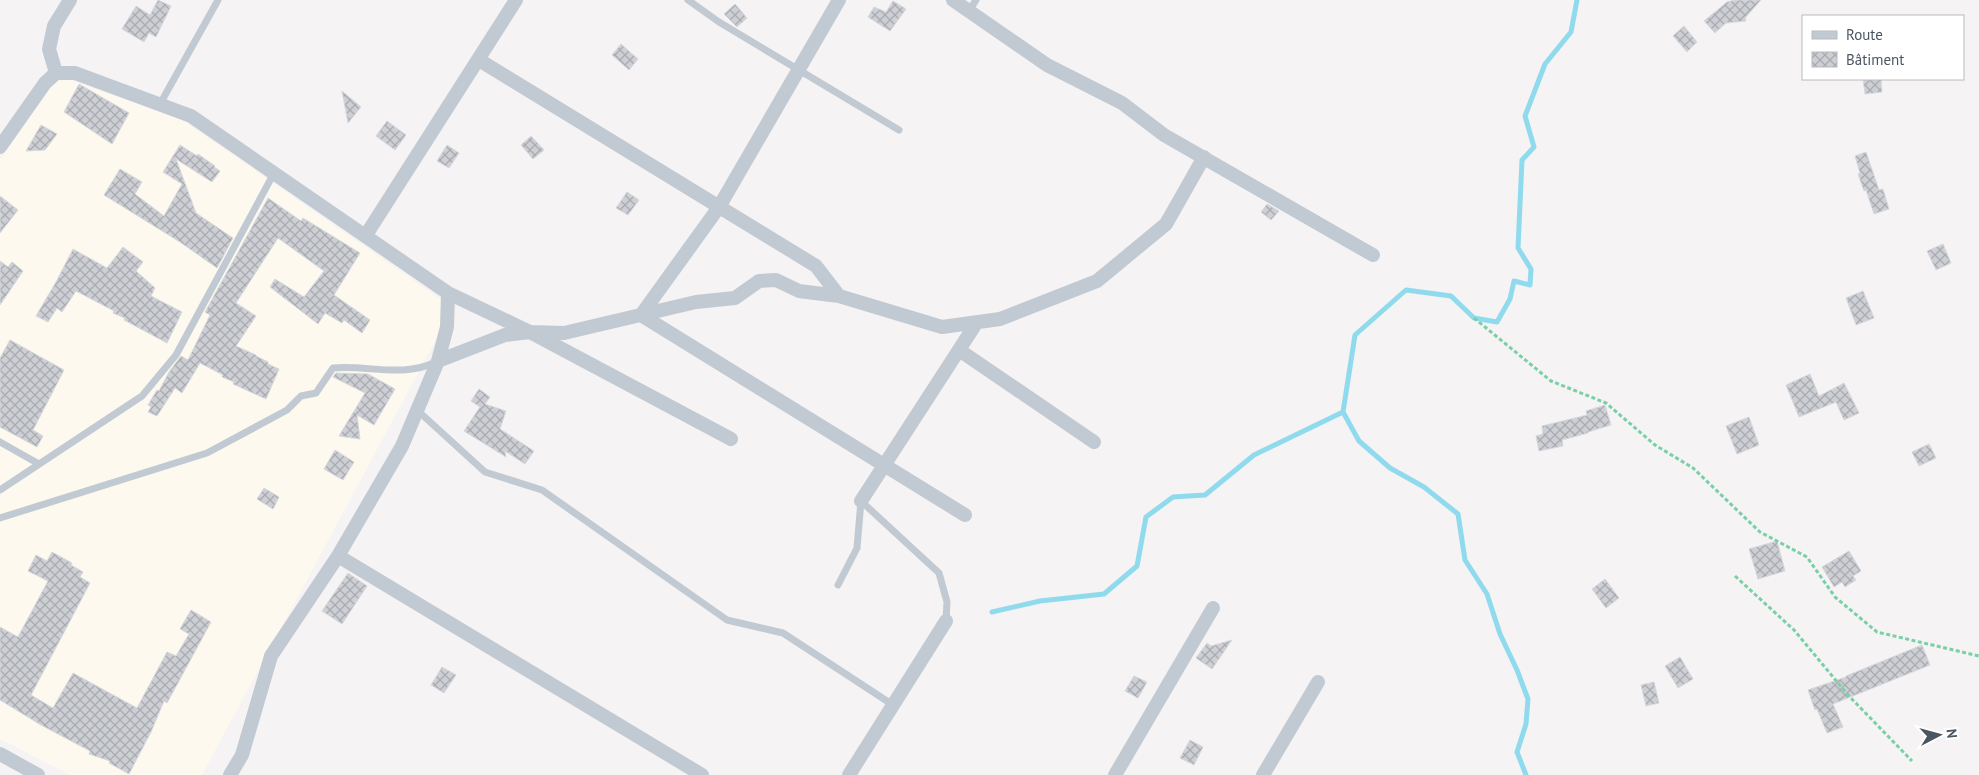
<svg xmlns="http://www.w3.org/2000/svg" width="1979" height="775" viewBox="0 0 1979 775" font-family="'PT Sans',sans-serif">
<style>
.commercial{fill:#fdf9ef}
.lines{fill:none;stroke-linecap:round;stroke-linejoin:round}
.stream{stroke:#90daee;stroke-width:5}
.building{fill:url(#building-cross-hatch);stroke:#d7d9de}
.path{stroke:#7ad0a6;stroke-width:3;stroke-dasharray:4 2.5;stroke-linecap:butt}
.lane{stroke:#c1cad2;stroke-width:7}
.street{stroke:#c1cad2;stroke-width:14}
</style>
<defs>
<pattern id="building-cross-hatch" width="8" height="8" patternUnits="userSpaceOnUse" patternTransform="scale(1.25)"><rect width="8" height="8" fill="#cdcfd5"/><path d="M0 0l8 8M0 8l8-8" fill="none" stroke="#a8abb0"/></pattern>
</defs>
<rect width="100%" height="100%" fill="#f5f3f3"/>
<path class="commercial" d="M59,76L181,119L453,308L202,775H70L0,739V159Z"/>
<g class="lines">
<path class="stream" d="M992,612L1040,601L1104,594L1137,566L1146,517L1173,497L1205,495L1254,455L1343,412
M1526,775L1517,752L1526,724L1528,699L1517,670L1500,634L1487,594L1465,560L1458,514L1424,487L1390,468L1359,441L1343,412L1355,335L1406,290L1451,296L1474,318L1497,322L1510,299L1514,281L1530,285L1531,269L1518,248L1522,160L1534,147L1525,116L1545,64L1571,32L1577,0"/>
</g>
<path class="building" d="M158,0L171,6L156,37L149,33L144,42L122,29L136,6L150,15Z
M1735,0H1761L1745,18L1746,21L1726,23L1715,33L1704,21L1727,2Z
M893,1L906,9L890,31L868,17L874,7L886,12Z
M735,4L747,18L737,27L724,14Z
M1684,26L1697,42L1687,52L1673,36Z
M621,44L638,59L629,70L612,55Z
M1863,79H1881L1882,92L1865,94Z
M79,84L129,113L112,144L64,112Z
M342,91L361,107L348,123Z
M387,121L406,135L395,150L376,136Z
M41,125L57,134L45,150L26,151Z
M531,136L544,150L533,159L521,145Z
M180,145L197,156L198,154L215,166L214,167L220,171L212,182L176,159L196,213L233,238L217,268L180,242L104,195L120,169L142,182L135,194L164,216L182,184L163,172Z
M447,145L459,153L449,168L437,161Z
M1866,152L1879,190L1883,189L1889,209L1874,214L1866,190L1864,191L1858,174L1860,173L1855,156Z
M627,192L639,200L628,215L616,208Z
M0,196L18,210L0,233Z
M268,198L301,221L303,218L360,253L334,295L370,320L362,333L344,320L342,323L325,313L318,324L270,287L275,279L304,297L324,271L278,238L236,303L256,316L236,346L256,355V356L268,362V364L279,369L266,399L233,384L234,382L222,377L223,375L200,363L182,393L175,388L157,416L148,412L151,407L148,405L157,390L159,391L169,372L181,356L188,360L210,315L205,312Z
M1267,204L1279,211L1271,220L1261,212Z
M1943,244L1951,263L1936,270L1927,251Z
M123,247L143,262L136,271L155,288L151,296L182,312L167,343L124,320L125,318L113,313L114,311L76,291L62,312L57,308L48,322L36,316L56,282L73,249L107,268Z
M0,261L8,267L12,262L23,271L0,305Z
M1863,291L1874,318L1856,325L1846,298Z
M10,340L64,370L33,430L43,436L37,447L0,427V358Z
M336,373L368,374L395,389L374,425L357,415L360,439L339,436L365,393L333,377Z
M1810,374L1819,396L1844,383L1859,413L1844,420L1836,402L1799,417L1786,385Z
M479,389L490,397L485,404L506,411L500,429L534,451L525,464L505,451L506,457L464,431L480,407L471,401Z
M1605,405L1611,425L1588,432V433L1562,440L1563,446L1539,451L1536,436L1543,434L1542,426L1587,415L1586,411Z
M1749,417L1759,445L1737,454L1726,426Z
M1929,444L1936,458L1919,466L1912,452Z
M335,450L354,462L343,480L324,469Z
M264,488L279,497L273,509L257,499Z
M1777,541L1785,571L1758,579L1749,549Z
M1849,551L1861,571L1853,576L1856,580L1845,587L1842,582L1834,587L1822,567Z
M52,552L72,563L71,565L83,572L80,577L90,583L31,695L53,708L73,673L137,708L167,652L176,656L189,634L180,629L191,610L211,622L167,703L164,701L151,732L129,774L109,763L110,761L89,754L90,751L41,725L0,700V627L18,637L48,581L28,571L36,555L47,561Z
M348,573L367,586L342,624L322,611Z
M1605,579L1619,598L1606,608L1592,589Z
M1232,640L1212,669L1196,658L1207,643L1211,646Z
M1922,645L1930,665L1833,704L1843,727L1827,733L1817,709L1815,710L1808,690L1846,677V676Z
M1680,657L1693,679L1678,688L1665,666Z
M442,667L456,675L444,693L431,685Z
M1134,676L1147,682L1138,698L1125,691Z
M1654,682L1659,703L1646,706L1641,685Z
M1190,740L1203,747L1194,765L1180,758Z"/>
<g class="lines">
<path class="path" d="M1474,318L1551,381L1606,403L1655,445L1693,468L1760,532L1807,557L1835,597L1877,632L1979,656
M1735,576L1794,630L1848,695L1912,761"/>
<path class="lane" d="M688,0L719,22L899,130
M969,11L976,0
M160,104L218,0
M417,410L485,472L542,490L727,620L783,633L893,705
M0,442L39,464
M0,490L142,396L176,355L274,173
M861,501L939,573L947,602L946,621
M0,518L207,453L287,410L301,396L316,393L333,368C369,365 402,378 436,362
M838,585L857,548L861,501"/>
<path class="street" d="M839,0L719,207L641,315L965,515
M953,0L1047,65L1122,103L1164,135L1373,255
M479,60L816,266L839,296
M56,73L49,49L54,26L70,0
M0,147L45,83L56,73H75L191,116L448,293L530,332L731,439
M366,235L516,0
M959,350L1094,442
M438,361L505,335L530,332L564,333L696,302L735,298L759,281L776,280L799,291L839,296L942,327L1000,319L1097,281L1166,224L1204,157
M861,501L977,322
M338,556L702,775
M0,754L38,775
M230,775L242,755L271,656L338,556L402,446L438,361L447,327L448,293
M849,775L946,621
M1115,775L1213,608
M1263,775L1318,682"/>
</g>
<rect x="1802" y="15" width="162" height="65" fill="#ffffff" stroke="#b7bbc0"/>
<rect x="1812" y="31" width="25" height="8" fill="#c1cad2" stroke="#b7bbc0"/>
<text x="1846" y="40" font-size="15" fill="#4a5661">Route</text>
<rect x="1812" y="52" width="25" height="15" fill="url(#building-cross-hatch)" stroke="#b7bbc0"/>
<text x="1846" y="65" font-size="15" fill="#4a5661">Bâtiment</text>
<g transform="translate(1939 735) rotate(84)" stroke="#ffffff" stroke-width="4" paint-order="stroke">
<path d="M0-4L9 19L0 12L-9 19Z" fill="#4a5661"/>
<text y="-8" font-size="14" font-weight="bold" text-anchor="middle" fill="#4a5661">N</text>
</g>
</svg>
